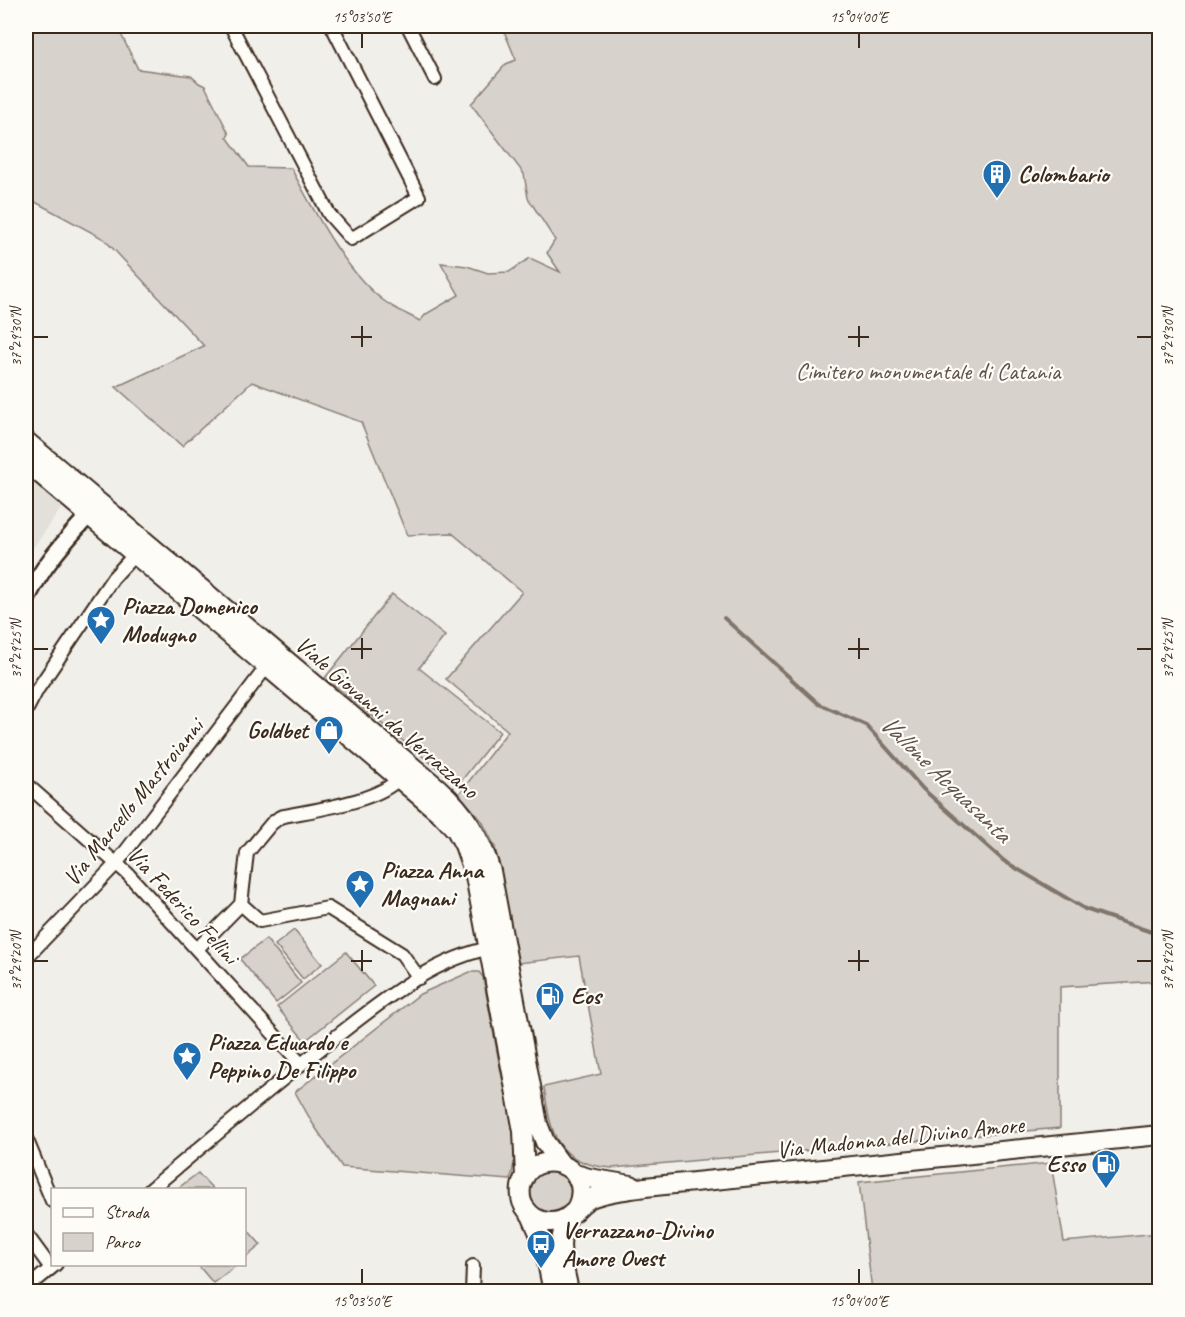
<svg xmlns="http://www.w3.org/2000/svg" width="1185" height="1317" viewBox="0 0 1185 1317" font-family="Caveat,sans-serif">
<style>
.built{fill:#e3e0da}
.green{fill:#d7d2cc;stroke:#897e75;stroke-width:1.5}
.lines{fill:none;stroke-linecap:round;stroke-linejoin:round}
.stream{stroke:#80746b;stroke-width:4}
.minor-casing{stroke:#3b2a1e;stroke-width:16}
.tertiary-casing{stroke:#3b2a1e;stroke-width:20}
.secondary-casing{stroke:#3b2a1e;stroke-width:22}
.minor{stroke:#fdfcf7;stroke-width:12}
.tertiary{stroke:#fdfcf7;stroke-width:15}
.secondary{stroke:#fdfcf7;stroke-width:18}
.ticks{fill:none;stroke:#3b2a1e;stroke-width:2}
.labels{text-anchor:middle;stroke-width:4.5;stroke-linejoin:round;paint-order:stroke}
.poi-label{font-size:24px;font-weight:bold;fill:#3b2a1e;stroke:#fdfcf7;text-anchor:start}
.park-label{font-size:24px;fill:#62544a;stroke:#fdfcf7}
.street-label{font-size:24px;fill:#3b2a1e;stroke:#fdfcf7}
.water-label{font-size:26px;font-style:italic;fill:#63554b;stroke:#fdfcf7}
.neatline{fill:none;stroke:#3b2a1e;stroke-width:2}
.ticks-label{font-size:15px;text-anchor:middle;fill:#3b2a1e}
</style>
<rect width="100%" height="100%" fill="#f1efea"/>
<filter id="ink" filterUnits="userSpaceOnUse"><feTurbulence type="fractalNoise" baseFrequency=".0167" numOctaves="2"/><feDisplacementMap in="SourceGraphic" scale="12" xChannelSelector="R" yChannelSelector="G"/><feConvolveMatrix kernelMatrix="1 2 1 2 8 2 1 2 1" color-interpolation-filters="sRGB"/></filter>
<g filter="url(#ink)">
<path class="built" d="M34,482L62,507L26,558V486Z"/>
<path class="green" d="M26,26H117L138,69L191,76L199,83L205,86L229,134L227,137L249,167L291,168C313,209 348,277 387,303C397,310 409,315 420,321L426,314L459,295L441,263L467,266L488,273L509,272L530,258L560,272L547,253L555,240L528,198L524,174L471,104L506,64L516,60L504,31L499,26H1159V981L1060,987V1128L612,1168C556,1164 551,1135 544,1087L601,1074L579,956L518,963L495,847L482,821L459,794L508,731L446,679L522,592L452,533L407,535L361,422L252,382L182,446L116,387L204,346L104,239L26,197Z
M392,594L445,636L419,668L500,732L458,785L325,678Z
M294,930L322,964L303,979L275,945Z
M266,939L301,983L276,1003L240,959Z
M346,952L374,986L305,1041L277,1007Z
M470,972H479L483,977C489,1008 495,1040 501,1072C508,1106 522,1146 510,1180L342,1167L313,1124L295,1092L420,994Z
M1051,1163L1064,1242L1159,1233L1160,1288L1158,1291H872L859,1182Z
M551,1167L572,1179L573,1202L554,1216L532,1208C526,1180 526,1180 551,1167Z
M198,1173L213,1189H177Z
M244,1226L261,1245L245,1258H244Z
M198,1265H237L213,1283Z"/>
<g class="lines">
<path class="stream" d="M724,618L819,704L866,725L923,789L1004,861L1085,909L1160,935"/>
<g class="minor-casing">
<path id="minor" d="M231,26L329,214L351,239L419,197L332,26
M408,26L435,79
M26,711L37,690L113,578L135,554
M26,784L127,873L301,1064
M241,904L260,921L328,908L402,954L419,978
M197,949L241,904L247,853L271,824L280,817C312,810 379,802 399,778
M26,958L116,864L271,661
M26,1138L52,1201
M150,1190C211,1139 271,1087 333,1039C381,1002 433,958 495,947
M26,1234L51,1268
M26,1289L56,1264
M472,1292L473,1266"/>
</g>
<g class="tertiary-casing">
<path id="tertiary" d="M26,601C42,564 70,536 96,507"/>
</g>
<g class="secondary-casing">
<path id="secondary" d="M26,441L439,789C465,812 481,838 491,871L538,1124L545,1142L561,1164
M26,462L442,815L456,830L464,845L475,876L523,1131L525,1177
M575,1174L589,1178L631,1185
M577,1207C597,1162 529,1144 521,1187C520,1195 521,1203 526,1209C536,1224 557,1226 570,1215C578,1209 582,1202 591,1198C607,1191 627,1190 645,1187L1160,1135
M531,1215L543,1242L553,1292
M569,1292C564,1262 554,1244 569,1216"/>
</g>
<use href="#minor" class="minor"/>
<use href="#tertiary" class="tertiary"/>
<use href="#secondary" class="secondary"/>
</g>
</g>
<path class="ticks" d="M362,33V48M859,33V48M362,326V347M859,326V347M33,337H48M351,337H372M848,337H869M1137,337H1152M362,638V659M859,638V659M33,649H48M351,649H372M848,649H869M1137,649H1152M362,950V971M859,950V971M33,961H48M351,961H372M848,961H869M1137,961H1152M362,1269V1284M859,1269V1284"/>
<defs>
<g id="building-pin" transform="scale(1.5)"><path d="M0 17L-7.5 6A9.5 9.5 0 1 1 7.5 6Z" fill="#1f6fb2" stroke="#fdfcf7"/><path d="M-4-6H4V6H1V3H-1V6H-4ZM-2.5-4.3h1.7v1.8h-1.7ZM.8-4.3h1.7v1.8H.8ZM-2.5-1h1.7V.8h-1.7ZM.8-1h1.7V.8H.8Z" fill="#fff"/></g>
<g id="sight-pin" transform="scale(1.5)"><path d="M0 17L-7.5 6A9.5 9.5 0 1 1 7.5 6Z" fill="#1f6fb2" stroke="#fdfcf7"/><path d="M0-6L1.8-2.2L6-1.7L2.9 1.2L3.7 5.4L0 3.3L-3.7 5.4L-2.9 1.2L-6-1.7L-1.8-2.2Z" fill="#fff"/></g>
<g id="shop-pin" transform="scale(1.5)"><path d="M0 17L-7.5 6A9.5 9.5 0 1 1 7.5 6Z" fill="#1f6fb2" stroke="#fdfcf7"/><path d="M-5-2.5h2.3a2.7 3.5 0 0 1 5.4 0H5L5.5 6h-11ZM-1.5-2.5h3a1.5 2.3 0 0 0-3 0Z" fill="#fff"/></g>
<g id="fuel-pin" transform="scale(1.5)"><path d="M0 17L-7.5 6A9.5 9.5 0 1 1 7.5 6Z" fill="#1f6fb2" stroke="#fdfcf7"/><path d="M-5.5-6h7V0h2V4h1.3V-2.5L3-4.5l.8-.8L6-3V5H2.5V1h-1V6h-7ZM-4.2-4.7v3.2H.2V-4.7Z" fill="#fff"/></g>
<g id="bus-pin" transform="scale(1.5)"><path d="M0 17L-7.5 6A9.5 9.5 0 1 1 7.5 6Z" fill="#1f6fb2" stroke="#fdfcf7"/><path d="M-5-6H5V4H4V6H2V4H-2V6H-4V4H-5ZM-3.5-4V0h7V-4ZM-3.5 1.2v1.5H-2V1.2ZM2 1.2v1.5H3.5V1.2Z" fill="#fff"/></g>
</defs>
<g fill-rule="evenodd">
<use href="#building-pin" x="997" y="174"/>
<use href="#sight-pin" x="101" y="620"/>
<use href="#shop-pin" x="329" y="730"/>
<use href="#sight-pin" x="360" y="884"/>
<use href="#fuel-pin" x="550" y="996"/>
<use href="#sight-pin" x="187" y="1056"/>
<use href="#fuel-pin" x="1106" y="1164"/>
<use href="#bus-pin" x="541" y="1244"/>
</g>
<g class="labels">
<g class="poi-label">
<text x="1018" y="182">Colombario</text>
<text x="122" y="614">Piazza Domenico<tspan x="122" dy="28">Modugno</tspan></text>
<text x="308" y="738" text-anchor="end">Goldbet</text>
<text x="381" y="878">Piazza Anna<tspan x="381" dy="28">Magnani</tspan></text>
<text x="571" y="1004">Eos</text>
<text x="208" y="1050">Piazza Eduardo e<tspan x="208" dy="28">Peppino De Filippo</tspan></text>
<text x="1085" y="1172" text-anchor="end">Esso</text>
<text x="562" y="1238">Verrazzano-Divino<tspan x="562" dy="28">Amore Ovest</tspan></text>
</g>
<g class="park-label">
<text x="928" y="379">Cimitero monumentale di Catania</text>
</g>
<g class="street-label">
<text transform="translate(387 717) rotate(41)" y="8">Viale Giovanni da Verrazzano</text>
<text transform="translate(133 802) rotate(-51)" y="8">Via Marcello Mastroianni</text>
<text transform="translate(183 905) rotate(47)" y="8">Via Federico Fellini</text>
<text transform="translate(900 1137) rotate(-6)" y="8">Via Madonna del Divino Amore</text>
</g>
<g class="water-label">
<text transform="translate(946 778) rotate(44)" y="9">Vallone Acquasanta</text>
</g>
</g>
<rect width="1185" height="1317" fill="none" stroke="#fdfcf7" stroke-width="66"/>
<rect x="51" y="1188" width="195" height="78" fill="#fdfcf7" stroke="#afa8a0" stroke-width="1.5"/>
<rect x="63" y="1208" width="30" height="9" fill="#fdfcf7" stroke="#afa8a0" stroke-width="1.5"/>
<text x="105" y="1218" font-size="18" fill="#3b2a1e">Strada</text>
<rect x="63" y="1233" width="30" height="18" fill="#d7d2cc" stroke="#afa8a0" stroke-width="1.5"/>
<text x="105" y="1248" font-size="18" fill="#3b2a1e">Parco</text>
<rect x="33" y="33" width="1119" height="1251" class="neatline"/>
<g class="ticks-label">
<text x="362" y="22">15°03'50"E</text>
<text x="859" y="22">15°04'00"E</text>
<text transform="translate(16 337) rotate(-90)" y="5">37°29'30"N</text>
<text transform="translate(1168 337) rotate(-90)" y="5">37°29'30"N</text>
<text transform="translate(16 649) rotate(-90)" y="5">37°29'25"N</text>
<text transform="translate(1168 649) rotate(-90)" y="5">37°29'25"N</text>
<text transform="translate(16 961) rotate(-90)" y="5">37°29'20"N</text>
<text transform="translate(1168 961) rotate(-90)" y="5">37°29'20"N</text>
<text x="362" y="1306">15°03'50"E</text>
<text x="859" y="1306">15°04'00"E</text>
</g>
</svg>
